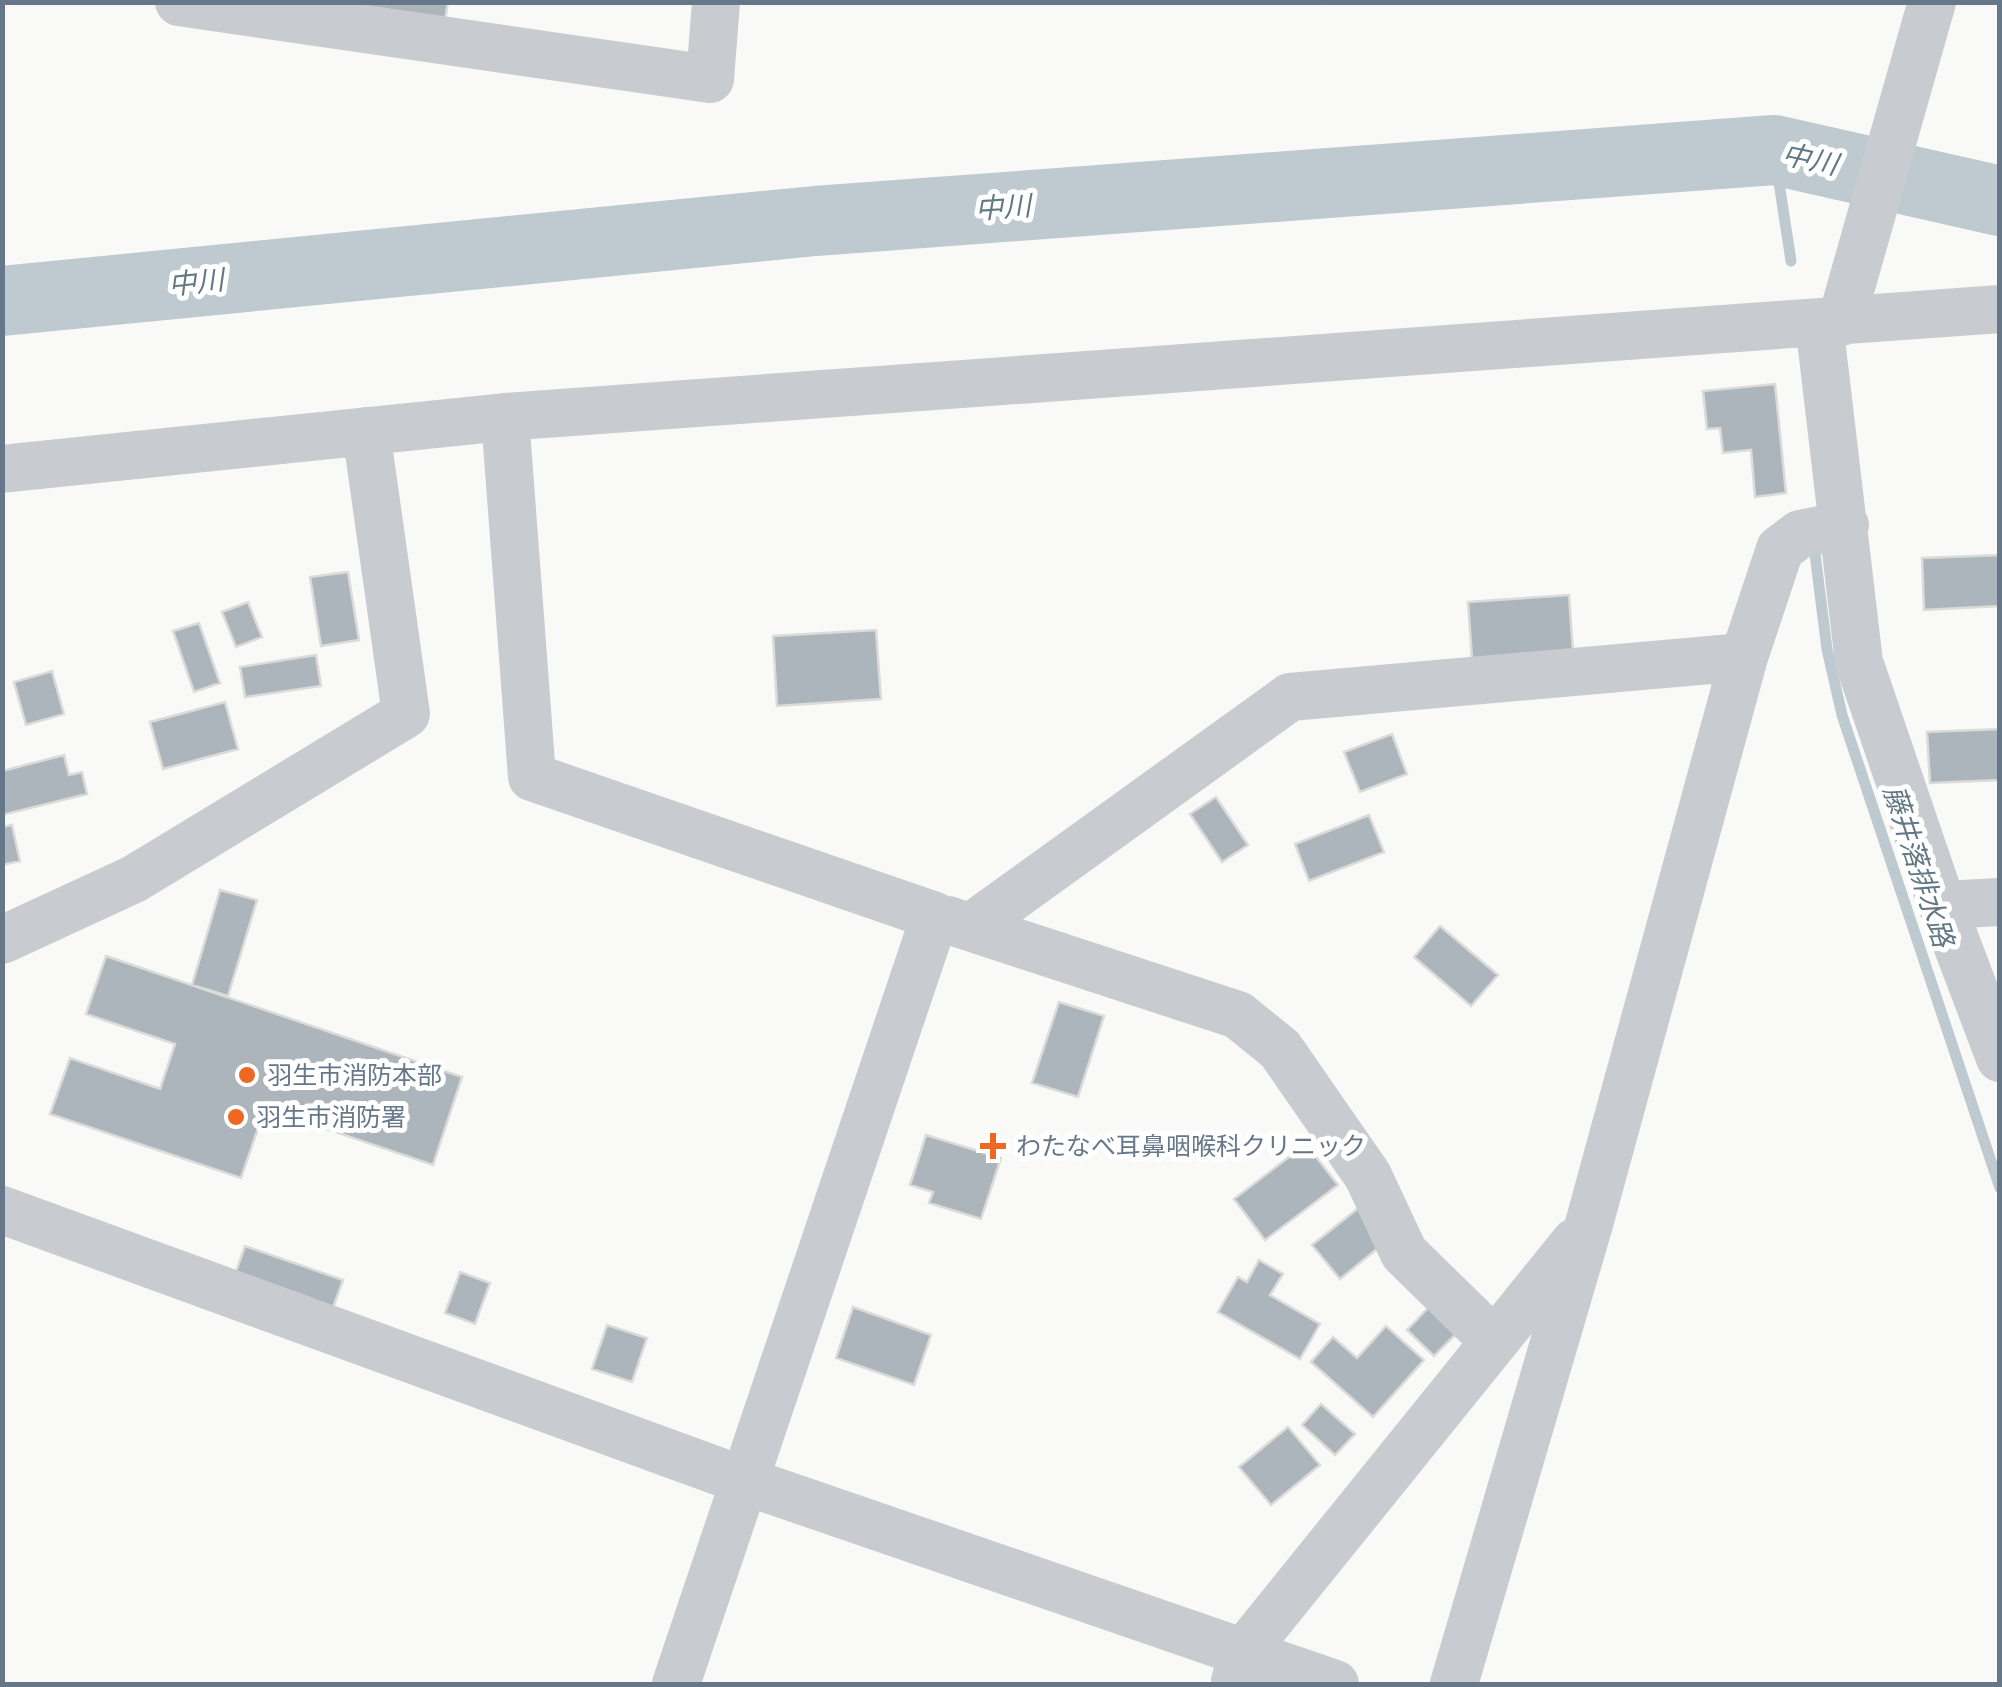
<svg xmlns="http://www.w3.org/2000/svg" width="2002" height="1687" viewBox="0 0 2002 1687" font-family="Manrope,'Noto Sans JP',sans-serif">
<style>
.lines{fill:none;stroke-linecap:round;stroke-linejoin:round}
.stream{stroke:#bfcad0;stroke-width:11}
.river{stroke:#bfcad0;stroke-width:70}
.building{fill:#adb5bc;stroke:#dbdcd9;stroke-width:2.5}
.path{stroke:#bfc2c5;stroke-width:6;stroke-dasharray:5 5;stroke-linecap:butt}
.minor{stroke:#c8cbcf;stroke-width:48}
.poi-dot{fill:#ef6822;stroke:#fff;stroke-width:4}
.labels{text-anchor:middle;stroke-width:10;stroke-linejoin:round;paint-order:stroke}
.poi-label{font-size:25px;fill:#67778a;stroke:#fff;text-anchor:start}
.water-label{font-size:28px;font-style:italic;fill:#637885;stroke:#fff}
</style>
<rect width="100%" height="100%" fill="#f9faf7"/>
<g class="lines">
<path class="stream" d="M1774,150L1791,261
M1815,554L1827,649L1842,715L2000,1188"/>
<path class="river" d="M2,301L815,221L1774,150L2000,201"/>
</g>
<path class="building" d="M286,2H448L444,27Z
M1775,384L1786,493L1755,497L1751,450L1723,453L1720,428L1707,429L1703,391Z
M2000,555V606L1924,610L1922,558Z
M348,572L359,640L321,646L310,577Z
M1569,595L1573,652L1472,659L1468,602Z
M248,602L262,637L236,647L222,612Z
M199,623L220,683L194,692L173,631Z
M876,630L881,699L777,706L773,636Z
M316,655L321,686L245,697L240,667Z
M52,671L64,714L26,725L14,682Z
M225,702L238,749L163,769L150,722Z
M2000,729V780L1930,783L1927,732Z
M1392,734L1407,774L1360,792L1344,752Z
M64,755L69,775L82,772L87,794L2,815V771Z
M1216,797L1248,845L1222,862L1190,814Z
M1369,815L1384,852L1309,881L1295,844Z
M12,825L20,861L2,865V827Z
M220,890L257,900L228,996L192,985Z
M1440,926L1498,975L1471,1006L1414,957Z
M106,956L462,1077L433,1165L265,1108L241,1178L50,1114L70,1058L160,1089L175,1044L86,1014Z
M1059,1002L1104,1016L1078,1097L1032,1083Z
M926,1135L1001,1158L981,1219L929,1203L933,1192L910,1185Z
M1306,1144L1338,1185L1265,1240L1234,1199Z
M1361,1206L1388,1240L1340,1279L1312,1245Z
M245,1246L343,1280L329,1319L231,1286Z
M1259,1260L1283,1274L1270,1295L1320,1324L1300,1359L1218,1312L1238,1277L1247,1282Z
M460,1272L490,1283L475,1324L445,1313Z
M1430,1306L1458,1332L1434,1356L1407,1330Z
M853,1307L931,1335L914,1385L836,1358Z
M607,1325L647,1338L632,1382L592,1369Z
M1386,1326L1424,1360L1373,1417L1311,1362L1333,1337L1357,1358Z
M1321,1404L1355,1434L1335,1455L1302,1425Z
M1288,1427L1320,1465L1271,1505L1239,1467Z"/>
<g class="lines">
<path class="path" d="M1324,4L1325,2"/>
<path class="minor" d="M179,2L710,79L716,2
M1841,322L1932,2
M1819,323L1859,662L1942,905L2000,1058
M505,417L532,777L935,916L676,1684
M2,469L505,417L2000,309
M1942,905L2000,902
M948,920L1238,1015L1280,1049L1368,1176L1404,1253L1494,1341
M971,927L1290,697L1744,657
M2,940L134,879L406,714L366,431
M2,1210L745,1481L1335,1684
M1235,1681L1243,1653L1575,1242
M1454,1684L1589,1224L1744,657L1780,549L1800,534L1845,525"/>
</g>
<g class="poi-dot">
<circle cx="247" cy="1075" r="10"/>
<circle cx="236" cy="1117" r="10"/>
<path d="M988 1131h10v10h10v10h-10v10h-10v-10h-10v-10h10z"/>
</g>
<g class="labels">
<g class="poi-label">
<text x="267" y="1084">羽生市消防本部</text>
<text x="256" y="1126">羽生市消防署</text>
<text x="1016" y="1155">わたなべ耳鼻咽喉科クリニック</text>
</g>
<g class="water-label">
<text transform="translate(1810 159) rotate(12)" y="10">中川</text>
<text transform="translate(1003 207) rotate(-4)" y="10">中川</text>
<text transform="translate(196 282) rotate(-6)" y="10">中川</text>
<text transform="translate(1919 866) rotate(72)" y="10">藤井落排水路</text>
</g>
</g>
<rect width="2002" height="1687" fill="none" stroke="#67778a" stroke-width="10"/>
</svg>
